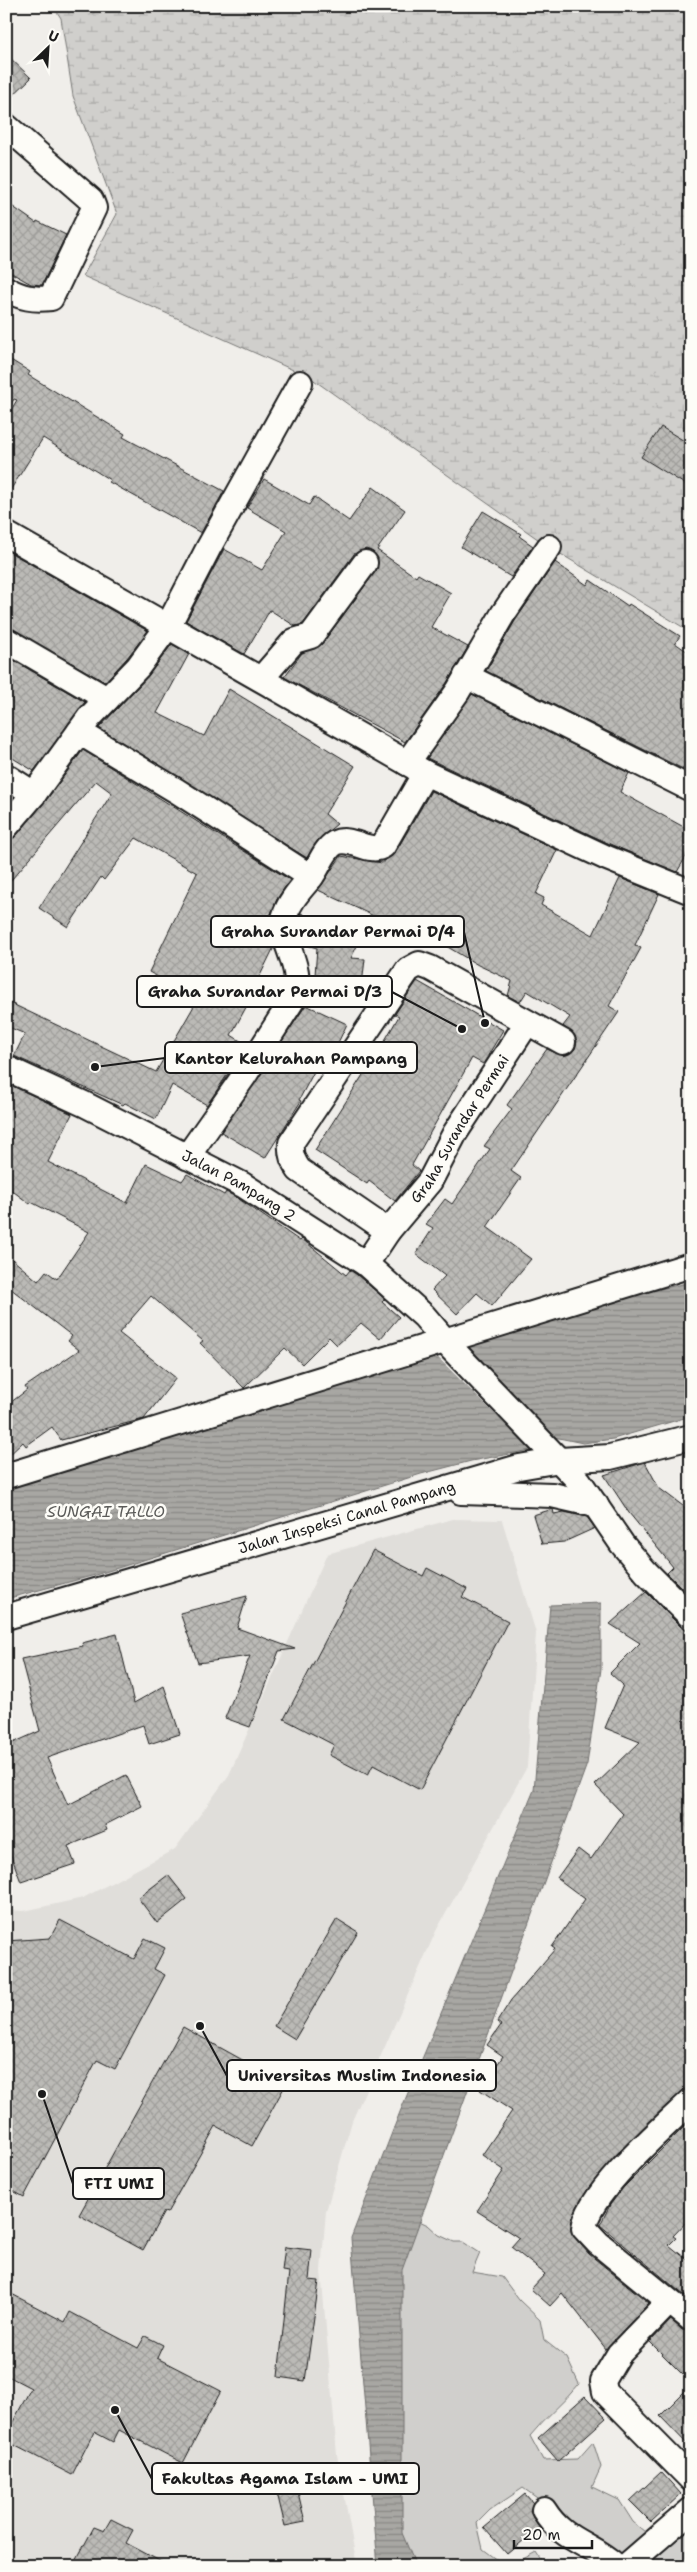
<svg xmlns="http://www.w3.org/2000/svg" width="697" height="2572" viewBox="0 0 697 2572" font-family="'Shantell Sans',sans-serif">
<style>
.built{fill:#e0deda}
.grass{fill:#d0cfcc;stroke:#767674}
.wetland{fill:url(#wetland-marsh);stroke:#767674}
.water{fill:url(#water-rules);stroke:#706f6d}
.pier{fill:#f0eeea}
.building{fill:url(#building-cross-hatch);stroke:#1c1c1c}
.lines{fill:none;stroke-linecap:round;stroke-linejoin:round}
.minor-casing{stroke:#1c1c1c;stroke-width:28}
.minor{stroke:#fdfcf7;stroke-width:24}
.labels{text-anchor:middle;stroke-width:5;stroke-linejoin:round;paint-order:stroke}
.street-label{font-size:15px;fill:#1c1c1c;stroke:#fdfcf7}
.water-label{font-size:16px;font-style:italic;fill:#5b5b59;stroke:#fdfcf7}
.leader{fill:none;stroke:#1c1c1c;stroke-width:2}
.callout-dot{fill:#1c1c1c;stroke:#fdfcf7;stroke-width:2}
.callout{fill:#fdfcf7;stroke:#1c1c1c;stroke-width:2}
.callout-label{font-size:16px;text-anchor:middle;font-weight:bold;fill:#1c1c1c}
</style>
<defs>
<pattern id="wetland-marsh" width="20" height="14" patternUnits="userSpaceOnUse" patternTransform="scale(1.25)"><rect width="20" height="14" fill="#d0cfcc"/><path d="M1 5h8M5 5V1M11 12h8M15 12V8" fill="none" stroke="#b2b1af"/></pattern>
<pattern id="water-rules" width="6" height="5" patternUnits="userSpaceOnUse" patternTransform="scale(1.25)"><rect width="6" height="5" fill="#a8a7a3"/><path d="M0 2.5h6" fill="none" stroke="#888784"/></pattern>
<pattern id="building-cross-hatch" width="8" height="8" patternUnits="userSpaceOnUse" patternTransform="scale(1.25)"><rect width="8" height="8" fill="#bbbab6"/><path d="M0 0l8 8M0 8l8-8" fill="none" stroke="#a09f9c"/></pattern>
</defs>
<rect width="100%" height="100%" fill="#f0eeea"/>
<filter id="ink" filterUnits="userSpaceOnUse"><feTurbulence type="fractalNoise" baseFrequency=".02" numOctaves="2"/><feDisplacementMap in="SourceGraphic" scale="10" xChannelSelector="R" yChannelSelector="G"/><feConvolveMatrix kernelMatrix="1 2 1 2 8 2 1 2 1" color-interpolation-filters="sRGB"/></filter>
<g filter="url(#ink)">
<path class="built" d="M453,1519L502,1520L536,1633L527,1767L436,1931L352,2121L326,2211L321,2271L337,2455L357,2566H6V1910L24,1911L83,1898L175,1849L229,1775L327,1554Z"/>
<path class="grass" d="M389,2207L428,2225L439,2235L454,2242H463L480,2253L472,2272L502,2277L519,2300L540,2320L544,2340L567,2358L579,2384C564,2403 545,2417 530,2436L543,2460L578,2459L593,2442L601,2467L592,2487L619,2500L633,2522L645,2532L620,2558L566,2526L540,2500L523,2488L490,2510L477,2523L483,2549L506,2566H399Z
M691,2519V2566H636Z
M536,2552L545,2566H510Z"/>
<path class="wetland" d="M53,6H691V632L549,547L311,378L83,276L117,214L73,96L61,18Z"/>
<path class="water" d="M691,1282V1416L613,1439L583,1443L554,1437L464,1343L590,1305Z
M431,1351L531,1450L471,1461L421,1474L95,1575L6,1599V1481Z
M601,1603V1669L587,1764L402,2270V2533L416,2566H378L351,2238L400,2112L534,1790L550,1605Z"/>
<path class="pier" d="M429,1349H433L533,1448V1452Z"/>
<path class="building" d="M6,54L31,78L6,102Z
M6,202L36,223L37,221L66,235L42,285L31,284L6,270Z
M6,357L30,372L28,375L125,434L123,437L224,491L201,533L109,482L110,480L43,438L6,497V418L17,400L14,399L6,412Z
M661,427L691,445V488L641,457Z
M264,479L309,505L314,497L349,521L373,487L405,510L377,550L416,577L418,574L451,593L431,627L468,647L446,684L405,742L284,677L302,653L322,644L376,571L378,558L373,552L366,549L354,554L303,624L295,626L270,610L244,654L186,621L224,549L262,570L286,531L247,508Z
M483,511L521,534L519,536L533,546L511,577L461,547Z
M6,550L148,631L127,658L105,682L6,626Z
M555,562L587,585L590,580L628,606L629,604L680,636L675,643L691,654V773L486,671L515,621Z
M172,644L189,654L157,713L204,736L229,689L355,766L325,814L337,824L318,840L307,858L99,728L148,676Z
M6,656L85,702L34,771L6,754Z
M472,694L629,773L620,792L691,831V848L677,872L612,845L427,758Z
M83,750L290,880L277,899L271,914L270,928L274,947L255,986L257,987L231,1035L247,1045L207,1105L172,1085L156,1119L125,1103L123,1105L14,1056L25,1034L6,1026V1001L156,1072L198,999L149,972L197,873L136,838L104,880L101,877L68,927L39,908L112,793L96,781L6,886V840L16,836L44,803Z
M431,791L557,850L536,894L544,898L541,905L593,935L620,878L659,894L635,945L641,948L609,1006L619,1012L511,1171L521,1178L487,1227L531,1259L492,1306L477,1293L457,1314L432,1290L445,1276L416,1254L433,1228L426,1224L445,1199L452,1204L490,1149L484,1146L512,1109L507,1105L547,1049L564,1056L575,1049L577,1041L574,1035L563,1026L570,1017L527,991L520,1002L508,996L512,981L478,965L409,924L406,931L318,890L341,856L382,863L395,853Z
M301,913L357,946L351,958L365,959L361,993L314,989L317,948L302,944L297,926Z
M417,981L503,1030L483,1064L472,1058L412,1165L419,1171L395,1201L369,1181L367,1184L315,1150L384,1042L399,1016L395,1014Z
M306,1005L347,1024L335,1049L332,1048L320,1068L317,1066L299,1100L301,1101L265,1158L221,1132Z
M6,1083L72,1114L48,1162L127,1203L146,1164L182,1181L187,1174L224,1195L226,1192L236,1197L300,1241L302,1239L307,1243L346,1275L350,1270L357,1275L385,1299L382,1302L399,1317L380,1339L361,1323L337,1345L329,1337L302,1364L285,1348L244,1388L200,1343L203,1341L151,1296L119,1333L176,1378L144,1419L61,1440L52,1427L26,1446L23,1442L6,1458V1406L27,1390L25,1387L79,1350L68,1341L72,1336L6,1285V1254L38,1281L46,1271L57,1279L89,1232L31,1202L30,1204L6,1186Z
M645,1462L659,1488L691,1512V1597L667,1573L673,1567L629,1513L604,1475Z
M553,1509L554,1514L564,1512L587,1517L595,1528L564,1542L542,1544L533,1515Z
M373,1550L423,1576L427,1568L467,1589L462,1597L508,1621L420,1790L373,1765L368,1775L329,1755L334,1745L284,1719Z
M646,1592L681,1627L691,1630V2088L682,2091L619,2152L588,2189L576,2209L571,2224L574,2237L589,2254L649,2303L606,2349L562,2293L550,2306L531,2289L545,2274L511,2247L519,2238L477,2211L504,2170L482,2155L512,2111L480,2090L503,2056L487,2045L501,2025L497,2022L511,2000L555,1949L552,1947L585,1899L557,1878L578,1849L591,1859L623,1814L595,1785L640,1742L605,1728L623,1685L610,1673L640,1643L610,1624Z
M247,1596L237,1628L295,1649L279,1651L250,1727L225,1718L250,1656L198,1663L180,1613Z
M117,1634L134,1703L164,1686L180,1734L149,1744L143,1725L47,1758L68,1805L126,1775L142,1806L105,1825L107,1830L68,1846L75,1864L21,1882L6,1842V1746L40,1731L21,1659L83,1646L82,1643Z
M168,1875L187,1899L157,1923L138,1898Z
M337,1919L358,1932L295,2039L274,2026Z
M60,1920L134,1959L145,1938L165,1948L154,1969L165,1975L115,2069L97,2060L24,2197L6,2187V1941L50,1938Z
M183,2027L286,2084L252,2146L216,2126L167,2213L164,2212L143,2250L79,2215Z
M691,2120V2217L673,2236L676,2238L669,2245L691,2263V2301L600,2225L610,2205L623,2188Z
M285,2247L312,2250L309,2280L319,2281L305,2381L278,2377L289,2272L282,2271Z
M6,2291L65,2322L70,2312L138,2348L145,2336L163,2345L157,2358L221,2391L183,2463L119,2430L113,2442L94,2432L72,2475L6,2441V2435L31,2388L6,2375Z
M671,2320L682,2330L691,2332V2383L650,2342Z
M691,2385V2448L660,2416Z
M585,2396L606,2418L558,2461L538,2438Z
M311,2462L317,2483L297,2488L305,2522L285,2526L272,2472Z
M661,2472L681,2494L651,2522L630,2501Z
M525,2494L533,2503L530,2512L540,2527L507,2554L484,2528Z
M111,2519L133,2530L126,2543L169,2566H73L94,2527L104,2531Z"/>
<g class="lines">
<g class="minor-casing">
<g id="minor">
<path d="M6,126L91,200L94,208L51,298C33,300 22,298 6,289"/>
<path d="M6,534L425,773L607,858L691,892"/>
<path d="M6,640L107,699"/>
<path d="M466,676L691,789"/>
<path d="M261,679L294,641L311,636L365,563"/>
<path d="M79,732L177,791L311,877"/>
<path d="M407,763L458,691L503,614L549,547"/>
<path d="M6,776L34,794"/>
<path d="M6,827L34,794L89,718L138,667L168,626L209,547L300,383"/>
<path id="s1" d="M6,1068L84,1104L243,1185L366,1264L424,1316L452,1349L579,1481L622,1544L646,1572L691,1617"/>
<path d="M187,1157L244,1076L295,996C304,965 278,939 284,918C289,901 300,890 311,877C319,867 324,849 335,843C351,835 369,855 383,846L425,773"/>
<path d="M388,1231L299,1170C293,1161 290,1155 291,1143L408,970L419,964L430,968L563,1042"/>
<path id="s2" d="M366,1264L388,1231L430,1181L455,1133L527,1023"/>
<path d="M6,1476L691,1265"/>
<path d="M461,1492L552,1495L596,1505"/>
<path id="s3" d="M6,1617L519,1467L560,1460L610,1457L691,1437"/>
<path d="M691,2101C664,2127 588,2193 584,2228L598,2243L691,2319"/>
<path d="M668,2303L619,2354L603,2381L605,2392L691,2479"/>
<path d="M544,2510C564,2542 589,2542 616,2566"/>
<path d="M626,2566L691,2510"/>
</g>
</g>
<use href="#minor" class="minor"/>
</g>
</g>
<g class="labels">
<g class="street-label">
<text dy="5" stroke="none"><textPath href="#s2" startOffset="165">Graha Surandar Permai</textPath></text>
<text dy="5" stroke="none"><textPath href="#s1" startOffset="261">Jalan Pampang 2</textPath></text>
<text dy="5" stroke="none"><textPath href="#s3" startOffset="355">Jalan Inspeksi Canal Pampang</textPath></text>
</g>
<g class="water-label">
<text x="106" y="1517">SUNGAI TALLO</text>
</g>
</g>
<path class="leader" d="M485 1023L464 932M462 1029L392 992M95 1067L165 1058M200 2026L227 2076M42 2094L73 2184M115 2410L152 2479"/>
<g class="callout-dot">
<circle cx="485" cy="1023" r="5"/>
<circle cx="462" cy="1029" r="5"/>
<circle cx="95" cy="1067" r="5"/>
<circle cx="200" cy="2026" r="5"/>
<circle cx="42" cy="2094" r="5"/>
<circle cx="115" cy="2410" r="5"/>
</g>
<g class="callout">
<rect x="211" y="916" width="253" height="31" rx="5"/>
<rect x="137" y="976" width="255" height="31" rx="5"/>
<rect x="165" y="1042" width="252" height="31" rx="5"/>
<rect x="227" y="2060" width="269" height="31" rx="5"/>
<rect x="73" y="2168" width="91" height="31" rx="5"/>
<rect x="152" y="2463" width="267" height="31" rx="5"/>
</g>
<g class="callout-label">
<text x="338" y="937">Graha Surandar Permai D/4</text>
<text x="265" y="997">Graha Surandar Permai D/3</text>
<text x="291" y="1064">Kantor Kelurahan Pampang</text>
<text x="362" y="2081">Universitas Muslim Indonesia</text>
<text x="119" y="2189">FTI UMI</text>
<text x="285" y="2484">Fakultas Agama Islam - UMI</text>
</g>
<rect width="697" height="2572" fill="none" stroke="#fdfcf7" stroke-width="25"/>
<rect x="12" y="12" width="672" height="2547" fill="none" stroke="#1c1c1c" stroke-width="2" filter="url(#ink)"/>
<g transform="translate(48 48) rotate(25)" stroke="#fdfcf7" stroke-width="4" paint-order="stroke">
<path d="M0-4L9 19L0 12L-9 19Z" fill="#1c1c1c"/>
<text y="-8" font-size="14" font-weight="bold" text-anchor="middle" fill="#1c1c1c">U</text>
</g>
<path d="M514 2540v8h78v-8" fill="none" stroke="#1c1c1c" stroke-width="2.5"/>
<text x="522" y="2540" font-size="15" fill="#1c1c1c" stroke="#fdfcf7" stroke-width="4" paint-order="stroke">20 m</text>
</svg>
